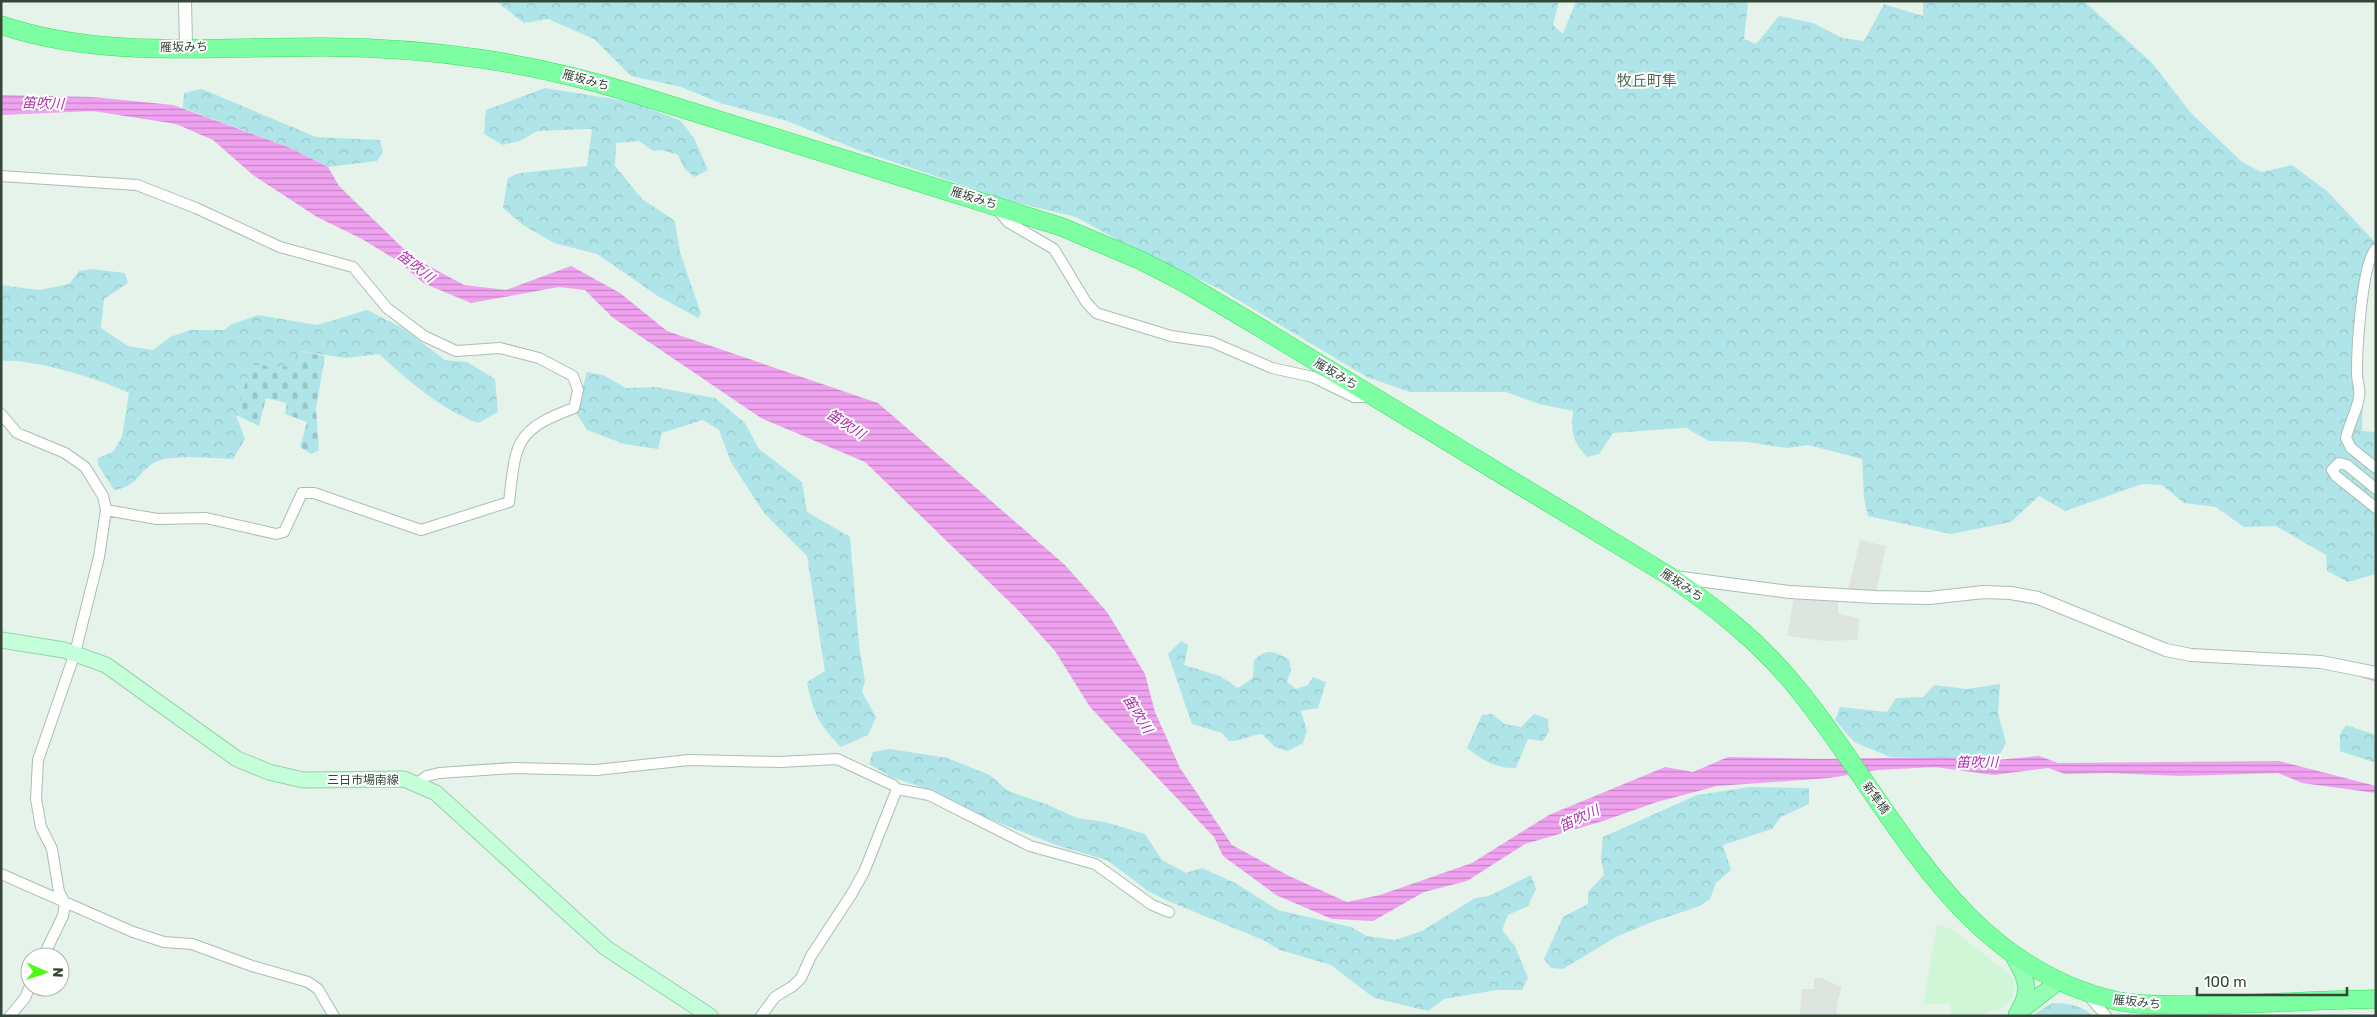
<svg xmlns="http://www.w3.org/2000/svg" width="2377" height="1017" viewBox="0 0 2377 1017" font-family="Rubik,'Noto Sans JP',sans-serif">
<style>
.commercial{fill:#d1f5d7}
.grass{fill:url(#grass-tufts)}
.forest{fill:url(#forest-crowns)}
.cemetery{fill:url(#cemetery-stones)}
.parking{fill:#dee4df}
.water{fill:url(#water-rules)}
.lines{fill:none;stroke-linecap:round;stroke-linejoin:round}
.stream{stroke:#f0a2f0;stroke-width:3}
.minor-casing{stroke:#a9bfaf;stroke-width:12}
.tertiary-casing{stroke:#a9bfaf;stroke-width:14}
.secondary-casing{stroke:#96d3aa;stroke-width:17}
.primary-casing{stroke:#64e489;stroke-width:18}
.trunk-casing{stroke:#36de5b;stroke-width:19}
.minor{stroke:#fff;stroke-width:10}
.tertiary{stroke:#fff;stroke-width:12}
.secondary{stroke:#c5ffd9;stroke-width:15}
.primary{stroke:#94feb5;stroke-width:16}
.trunk{stroke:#7efea2;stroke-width:18}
.labels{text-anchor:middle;stroke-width:4;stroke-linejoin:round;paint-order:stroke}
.street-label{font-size:12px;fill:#354639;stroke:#fff}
.water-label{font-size:14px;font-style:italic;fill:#b22eb0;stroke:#fff}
.quarter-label{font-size:15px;fill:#4d6952;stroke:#fff}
</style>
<defs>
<pattern id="grass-tufts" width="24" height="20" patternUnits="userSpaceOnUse" patternTransform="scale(1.25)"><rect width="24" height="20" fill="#afe5e8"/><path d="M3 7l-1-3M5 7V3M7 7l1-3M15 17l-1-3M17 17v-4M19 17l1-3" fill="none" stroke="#97c6c8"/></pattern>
<pattern id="forest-crowns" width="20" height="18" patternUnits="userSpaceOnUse" patternTransform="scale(1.25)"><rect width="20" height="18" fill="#afe5e8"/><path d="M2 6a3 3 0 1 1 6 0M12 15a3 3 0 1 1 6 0" fill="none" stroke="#97c6c8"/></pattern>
<pattern id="cemetery-stones" width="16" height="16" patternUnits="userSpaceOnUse" patternTransform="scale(1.25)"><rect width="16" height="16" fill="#afe5e8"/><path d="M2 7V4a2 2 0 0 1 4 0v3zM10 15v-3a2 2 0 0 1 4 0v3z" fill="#97c6c8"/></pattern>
<pattern id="water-rules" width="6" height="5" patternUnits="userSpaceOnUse" patternTransform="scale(1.25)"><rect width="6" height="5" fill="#f0a2f0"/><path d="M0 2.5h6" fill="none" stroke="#c386c3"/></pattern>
</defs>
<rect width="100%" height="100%" fill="#e6f3ea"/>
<path class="commercial" d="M1937,924L1951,929L2007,972L2015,981L2014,995L2005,1007L1976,1016H1952L1950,1003L1923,1005Z"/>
<path class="grass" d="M2052,1003C2068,1003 2081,1005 2093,1016H2032Z"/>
<path class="forest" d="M496,1H1559L1553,25L1563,34L1576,1H1745L1748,3L1744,39L1756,44L1779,16L1813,23L1842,38L1864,41L1884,4L1923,16V1H2084L2152,63L2191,113L2242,162L2261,172L2292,165L2327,191L2375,242L2363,293L2360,331L2363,386L2362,431L2376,432V574L2348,582L2327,571L2326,555L2276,526L2244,527L2216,507L2184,503L2162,485L2142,484L2065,511L2039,496L2011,522L1951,534L1868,516L1864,498L1862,459L1808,445L1787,448L1747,442L1709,441L1686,428H1681L1613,433L1599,454L1587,457C1572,441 1571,432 1573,411L1539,404L1506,392H1410L1367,377L1220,289L1136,250L1076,217L1006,200L858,150L787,121L720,103L681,87L631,76L594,39L548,19L524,23Z
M545,88L633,102L681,121L694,138L708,170L694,177L684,168L678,155L662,150L653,151L639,141L616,143L615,166L642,199L675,221L680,252L701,314L698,318L658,296L597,254L554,243L523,225L503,208L508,178L520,173L587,166L592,129L537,131L520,141L503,145L484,134L486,110Z
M202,89L316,137L380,140L383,152L377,161L328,167L288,147L183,108L184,93Z
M91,269L125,273L128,283L104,299L101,328L128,346L153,350L170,337L190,330H224L232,324L258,315L317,325L367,310L403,328L445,360L467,362L495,379L498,412L478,423C440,409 409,381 379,354L346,358L299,351L291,367L236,415L245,439L233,459C213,459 168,453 152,464C135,476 138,486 114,490L98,465V458L113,452L122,437L129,393C101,379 31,358 1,361V285L39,290L69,284L79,271Z
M587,372L603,375L626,388L656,387L715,398L745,423L759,449L802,482L807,512L850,537L859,645L865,681L862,692L876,717L868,735L841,747C819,725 813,713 807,682L825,671L807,556L764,513L731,462L719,430L703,420L662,433L658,449L624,444L587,430L576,413Z
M1181,641L1188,645L1184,665L1220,676L1238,688L1253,678L1254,660C1269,647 1273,652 1289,659L1291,670L1287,682L1296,689L1308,685L1313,677L1326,682L1318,708L1301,711L1307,731L1303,743L1288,751L1275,747L1262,734C1249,735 1241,742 1229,741L1222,733L1192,724L1168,654Z
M2000,684L1998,714L2006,742L1997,760L1945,757H1890L1854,742L1835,720L1840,707L1887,712L1896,698L1923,697L1934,685L1967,689Z
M1492,714L1505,724L1521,727L1534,714L1548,719L1549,731L1543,741L1528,739L1516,768C1497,769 1482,760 1467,748L1482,715Z
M2346,725L2376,735V763L2340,751V734Z
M890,749L947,758L990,775L1008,791L1046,804L1077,818L1105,822L1145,834L1162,860L1186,873L1202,868L1237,884L1278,910L1351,927L1367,936L1395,940L1422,931L1475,898L1489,896L1531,875L1536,889L1528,906L1508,915L1502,930L1515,946L1528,978L1522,990H1497L1444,999L1428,1011L1374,998L1331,965L1280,950L1263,940L1168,901L1148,891L1107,860L1059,846L981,816L933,791L891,777L869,764L873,752Z
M1750,787L1809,788V804L1781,817L1772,829L1723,845L1731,870L1716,883L1710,899L1700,906L1652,922L1616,937L1563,969L1551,968L1544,959L1563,917L1588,904V892L1604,875L1601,859L1603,837L1697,795Z"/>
<path class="cemetery" d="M299,351L325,356L316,409L319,450L311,454L300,447L307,422L285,414L287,403L266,398L259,426L236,415L251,365L290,367Z"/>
<path class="parking" d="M1860,540L1886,546L1875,597L1847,595Z
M1794,598L1838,601V614L1859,618L1858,640L1825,641L1787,636Z
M1814,978H1821L1842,987L1838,1000L1836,1016H1800L1802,989H1814Z"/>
<path class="water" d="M1,95L93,97L173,105L288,147L328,167L339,186L412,257L464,285L506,290L571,266L620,293L667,331L878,403L1064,564L1107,612L1145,674L1155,712L1180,768L1232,845L1289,876L1347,902L1380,895L1472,863L1549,815L1665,767L1693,772L1728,757L1822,759L1945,757L1997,760L2039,756L2058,763L2279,761L2376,786V793L2302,783L2278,773L2181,776L2109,773L2065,774L2048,768L1994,775L1935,767L1878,770L1830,778L1717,786L1657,802L1603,821L1525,844L1467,881L1424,892L1373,921L1332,919L1276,895L1223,856L1214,837L1090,707L1055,651L1017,609L865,462L761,418L612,317L585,290L559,287L471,303L423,283L398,261L362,239L317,217L253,175L213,140L176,124L93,111L1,115Z"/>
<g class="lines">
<path class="stream" d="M2362,676L2376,680"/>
<g class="minor-casing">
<path id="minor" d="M1,176L137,185L196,208L280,247L353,267L387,308L424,336L456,351L500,348L539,358L573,376L578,390L574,408C514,430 516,443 509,502L421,530L314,493H302L284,532L276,534L206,518L157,519L106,510
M995,207L1008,222L1054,249L1086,302L1096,313L1171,336L1212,342L1272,368L1313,377L1354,397H1371
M2376,249C2362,261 2357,349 2357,370C2356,380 2361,388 2359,397C2357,411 2349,424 2346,438L2351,448L2376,468
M1,414L17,433L65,453L85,467L103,496L106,510L99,557L75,653L38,760L36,799L41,827L52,849L59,892L65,903L63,916L43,957
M2376,489L2347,465L2339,463L2332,470L2336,476L2376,508
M417,783L427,776L439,773L512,768L596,770L689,760L780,762L837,759L893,785L897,789L864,872L851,895L811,956L801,978L793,986L775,997L761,1016
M897,789L929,795L1030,846L1095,864L1152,905L1169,912
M1,874L133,932L164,942L192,944L252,966L308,982L318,989L334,1016
M2087,994L2106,1016
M10,1016L25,998L30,986"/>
</g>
<g class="tertiary-casing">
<path id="tertiary" d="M185,1L186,47
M1674,577L1790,592L1875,597L1929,598L1984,592L2011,593L2038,598L2166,650L2191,655L2321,662L2376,673"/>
</g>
<g class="secondary-casing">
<path id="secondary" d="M1,640L64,650L106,665L237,759L269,772L303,780L404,779L436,793L606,948L710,1016"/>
</g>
<g class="primary-casing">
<path id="primary" d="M2014,957C2027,979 2032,990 2017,1014
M2019,1012L2059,981"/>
</g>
<g class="trunk-casing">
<path id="trunk" d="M1,25C104,60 220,46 327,47C435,48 529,62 632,93L1062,227L1142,261L1183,282L1249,321L1671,577C1716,608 1757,640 1792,682C1890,799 1950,961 2113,1000C2137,1006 2164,1004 2189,1005C2251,1005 2313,1000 2376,999"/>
</g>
<use href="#minor" class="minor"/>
<use href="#tertiary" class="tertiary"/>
<use href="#secondary" class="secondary"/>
<use href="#primary" class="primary"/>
<use href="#trunk" class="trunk"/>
</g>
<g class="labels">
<g class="street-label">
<text transform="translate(184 47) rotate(-1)" y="4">雁坂みち</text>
<text transform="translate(586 80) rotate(15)" y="4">雁坂みち</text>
<text transform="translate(974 198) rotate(17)" y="4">雁坂みち</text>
<text transform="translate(1336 374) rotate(31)" y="4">雁坂みち</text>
<text transform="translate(1682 585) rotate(34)" y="4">雁坂みち</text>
<text x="363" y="784">三日市場南線</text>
<text transform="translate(1876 798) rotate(54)" y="4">新隼橋</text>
<text transform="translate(2137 1002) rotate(6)" y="4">雁坂みち</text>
</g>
<g class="water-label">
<text transform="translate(43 103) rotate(2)" y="5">笛吹川</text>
<text transform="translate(416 266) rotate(38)" y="5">笛吹川</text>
<text transform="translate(846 424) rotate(33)" y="5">笛吹川</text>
<text transform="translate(1138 714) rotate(58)" y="5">笛吹川</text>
<text x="1977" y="767">笛吹川</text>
<text transform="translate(1579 818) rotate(-25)" y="5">笛吹川</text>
</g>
<g class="quarter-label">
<text x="1647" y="86">牧丘町隼</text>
</g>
</g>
<rect width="2377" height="1017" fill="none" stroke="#354639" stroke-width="5"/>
<g transform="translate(45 972) rotate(92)"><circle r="24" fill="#ffffff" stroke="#aeb5b0"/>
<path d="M0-4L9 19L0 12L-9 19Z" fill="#51fa16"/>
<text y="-8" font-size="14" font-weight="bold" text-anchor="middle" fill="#354639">N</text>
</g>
<path d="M2197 987v8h150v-8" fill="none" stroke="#354639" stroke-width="2.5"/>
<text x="2204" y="987" font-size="15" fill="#354639" stroke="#ffffff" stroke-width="4" paint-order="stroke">100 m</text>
</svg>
